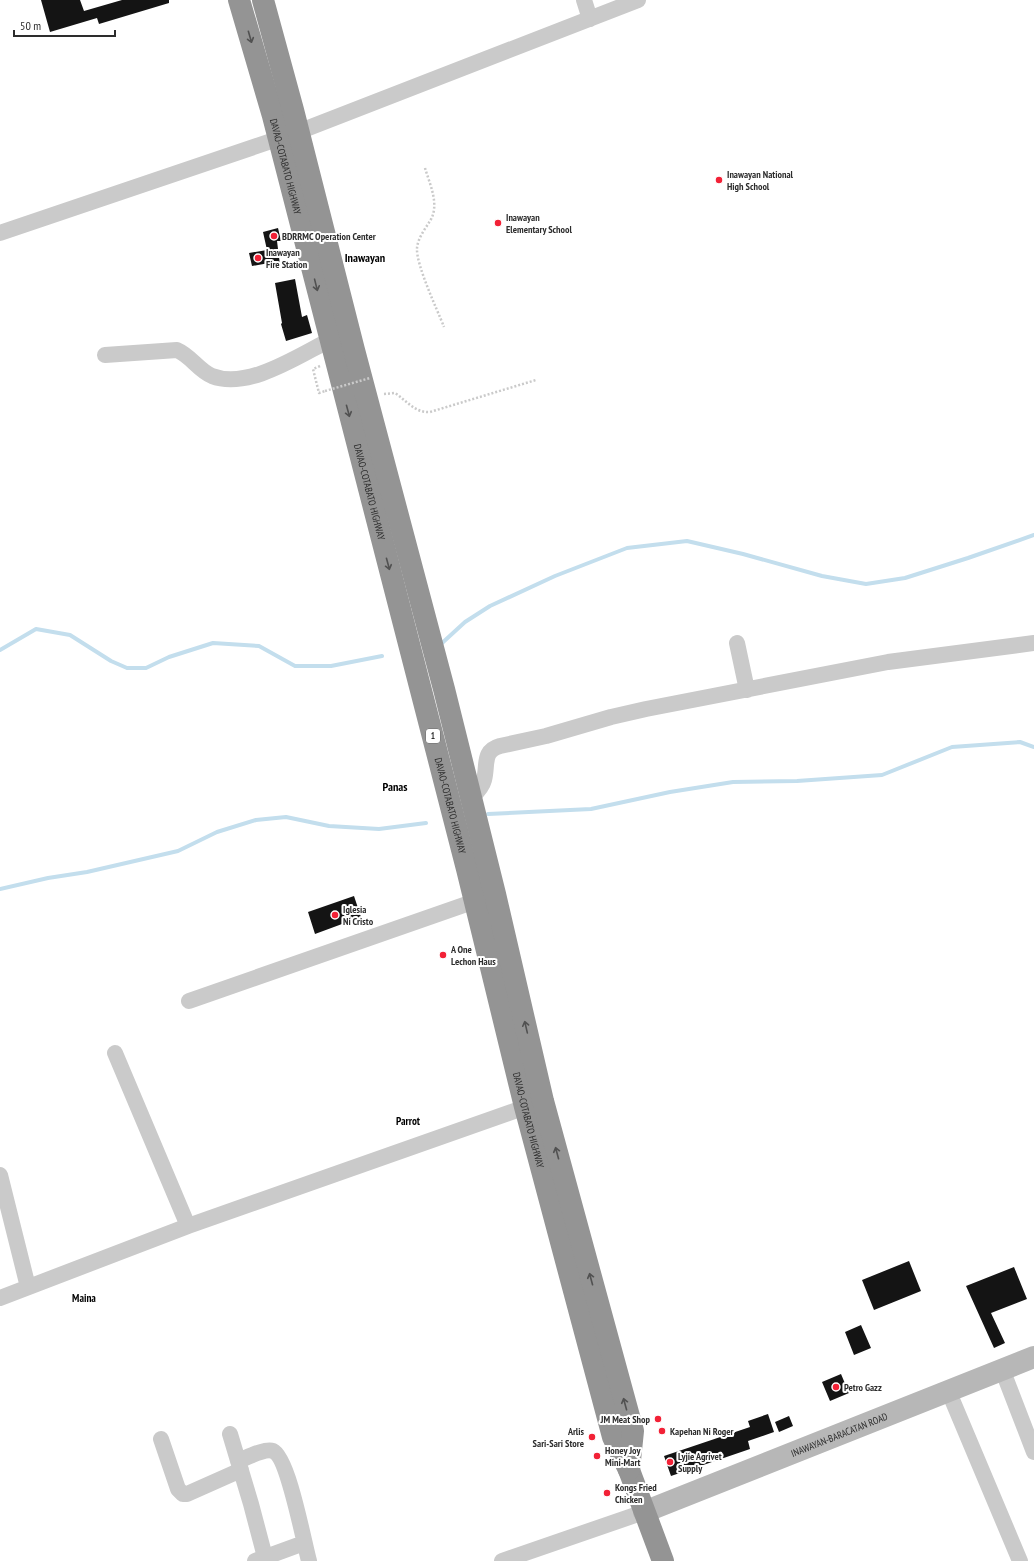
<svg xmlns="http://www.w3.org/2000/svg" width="1034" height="1561" viewBox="0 0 1034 1561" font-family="'PT Sans Narrow',sans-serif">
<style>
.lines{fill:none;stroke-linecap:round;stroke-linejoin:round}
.stream{stroke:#c3deed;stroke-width:4}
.building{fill:#141414}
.path{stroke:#cacaca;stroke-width:2.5;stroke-dasharray:2 2;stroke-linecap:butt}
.street{stroke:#cacaca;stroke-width:16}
.secondary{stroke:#b7b7b7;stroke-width:22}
.highway{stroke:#949494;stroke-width:22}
.path-bridge{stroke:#cacaca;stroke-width:2.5;stroke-dasharray:2 2;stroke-linecap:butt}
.oneway{stroke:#515151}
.poi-dot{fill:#f22136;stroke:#fff;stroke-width:1.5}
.labels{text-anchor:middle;stroke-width:4;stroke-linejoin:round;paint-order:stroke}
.shield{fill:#fff;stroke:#6c6c6c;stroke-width:1}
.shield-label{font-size:9px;font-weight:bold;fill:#2d2d2d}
.street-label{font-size:10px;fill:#2d2d2d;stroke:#fff}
.poi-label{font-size:10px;font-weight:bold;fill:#2d2d2d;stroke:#fff;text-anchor:start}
.neighbourhood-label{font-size:11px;font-weight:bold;fill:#000;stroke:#fff}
.quarter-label{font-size:12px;font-weight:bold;fill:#000;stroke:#fff}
</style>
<rect width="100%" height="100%" fill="#fff"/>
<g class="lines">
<path class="stream" d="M441,644L465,622L490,606L555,576L627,548L687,541L743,554L822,576L866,584L905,578L968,558L1034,535
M0,650L36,629L70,635L111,661L127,668H146L169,657L213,643L259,646L295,666H331L382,656
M488,814L591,809L670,792L733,782L797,781L882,775L952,747L1020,742L1034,747
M0,889L48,878L87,872L178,851L217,832L256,820L286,817L329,826L379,829L426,823"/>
</g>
<path class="building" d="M41,0H80L84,11L122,0H169V3L99,24L97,18L50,32Z
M278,228L281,241H277L280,265L270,266L269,263L252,266L249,253L267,250L263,232Z
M295,279L302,317L307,315L312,333L286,341L281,324L282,323L275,283Z
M354,896L361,917L315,934L308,912Z
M909,1261L921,1291L874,1310L862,1280Z
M1014,1267L1027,1299L991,1313L1005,1343L994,1348L966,1286Z
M861,1325L871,1348L854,1355L845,1332Z
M841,1374L849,1393L830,1401L822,1382Z
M768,1414L774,1432L748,1441L750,1449L671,1476L664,1456L750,1427L748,1421Z
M789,1416L793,1426L779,1432L775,1422Z"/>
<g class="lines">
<path class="path" d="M425,168C430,185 440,205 430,221C425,229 418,238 417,248C416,265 437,309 444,327
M320,366L313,369L319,393L325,391
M384,394L395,393C407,401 415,413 430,412L536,380"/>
<path class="street" d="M584,0L590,19
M0,233L298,132L638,0
M105,355L177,350C191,356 198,370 212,376C248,390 298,356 330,340
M737,643L747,690
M471,798C476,793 482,788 484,780C488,765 482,751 500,746L546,736L611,717L646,709L888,662L1034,643
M189,1001L484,898
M115,1053L188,1226
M0,1175L28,1287
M0,1298L188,1226L534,1104
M1002,1369L1034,1452
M948,1390L1020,1561
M230,1434L251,1504L265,1557
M161,1439L178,1489L183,1494H187L241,1470
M238,1461C246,1458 265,1448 273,1451C288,1457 304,1543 309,1561
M255,1561L304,1543
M502,1561L644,1512"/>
<path class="secondary" id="s1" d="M644,1512L1034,1357"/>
<g class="highway">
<path id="s2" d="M239,0L273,116L467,869L525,1107L613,1437L629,1470L663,1561"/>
<path d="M263,0L293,110L354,350L444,689L495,894L543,1101L633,1431L629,1470"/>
</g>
<path class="path-bridge" d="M325,391L370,378"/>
</g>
<defs><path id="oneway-shaft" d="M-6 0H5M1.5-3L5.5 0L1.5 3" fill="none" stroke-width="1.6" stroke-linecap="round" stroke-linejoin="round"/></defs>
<g class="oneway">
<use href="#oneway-shaft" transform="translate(250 37) rotate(74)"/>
<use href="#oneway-shaft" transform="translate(316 285) rotate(76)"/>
<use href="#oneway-shaft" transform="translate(348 411) rotate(75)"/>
<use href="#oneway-shaft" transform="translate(388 564) rotate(75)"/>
<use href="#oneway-shaft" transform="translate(526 1027) rotate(-103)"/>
<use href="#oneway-shaft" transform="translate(557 1153) rotate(-105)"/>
<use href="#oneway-shaft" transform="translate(591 1279) rotate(-105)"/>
<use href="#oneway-shaft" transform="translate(625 1404) rotate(-105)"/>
</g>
<g class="poi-dot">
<circle cx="719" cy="180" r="4"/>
<circle cx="498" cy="223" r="4"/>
<circle cx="274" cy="236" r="4"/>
<circle cx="258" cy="258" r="4"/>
<circle cx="335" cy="915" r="4"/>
<circle cx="443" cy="955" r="4"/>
<circle cx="836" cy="1387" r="4"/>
<circle cx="658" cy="1419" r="4"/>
<circle cx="662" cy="1431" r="4"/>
<circle cx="592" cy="1437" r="4"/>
<circle cx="597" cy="1456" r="4"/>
<circle cx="670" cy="1462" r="4"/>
<circle cx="607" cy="1493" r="4"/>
</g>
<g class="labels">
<rect class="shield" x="426" y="729" width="14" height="14" rx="3"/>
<g class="shield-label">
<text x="433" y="739">1</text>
</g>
<g class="street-label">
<text dy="4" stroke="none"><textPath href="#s2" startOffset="173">DAVAO-COTABATO HIGHWAY</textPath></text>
<text dy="4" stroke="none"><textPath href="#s2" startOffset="509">DAVAO-COTABATO HIGHWAY</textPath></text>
<text dy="4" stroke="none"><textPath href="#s2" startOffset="833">DAVAO-COTABATO HIGHWAY</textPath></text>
<text dy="4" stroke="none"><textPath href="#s2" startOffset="1157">DAVAO-COTABATO HIGHWAY</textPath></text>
<text dy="4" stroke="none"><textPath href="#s1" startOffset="210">INAWAYAN-BARACATAN ROAD</textPath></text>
</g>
<g class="poi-label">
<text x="727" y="178">Inawayan National<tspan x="727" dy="12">High School</tspan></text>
<text x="506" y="221">Inawayan<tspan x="506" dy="12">Elementary School</tspan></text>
<text x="282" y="240">BDRRMC Operation Center</text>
<text x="266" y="256">Inawayan<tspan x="266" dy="12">Fire Station</tspan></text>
<text x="343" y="913">Iglesia<tspan x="343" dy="12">Ni Cristo</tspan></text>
<text x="451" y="953">A One<tspan x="451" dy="12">Lechon Haus</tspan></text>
<text x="844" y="1391">Petro Gazz</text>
<text x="650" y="1423" text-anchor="end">JM Meat Shop</text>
<text x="584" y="1435" text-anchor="end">Arlis<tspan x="584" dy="12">Sari-Sari Store</tspan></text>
<text x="670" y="1435">Kapehan Ni Roger</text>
<text x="605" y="1454">Honey Joy<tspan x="605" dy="12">Mini-Mart</tspan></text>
<text x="678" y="1460">Lyjie Agrivet<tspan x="678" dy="12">Supply</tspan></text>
<text x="615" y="1491">Kongs Fried<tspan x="615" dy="12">Chicken</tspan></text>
</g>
<g class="neighbourhood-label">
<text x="408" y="1125">Parrot</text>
<text x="84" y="1302">Maina</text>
</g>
<g class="quarter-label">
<text x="365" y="262">Inawayan</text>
<text x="395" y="791">Panas</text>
</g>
</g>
<path d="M14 30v6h101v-6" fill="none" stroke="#2d2d2d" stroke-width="2"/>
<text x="20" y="30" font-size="12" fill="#2d2d2d" stroke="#ffffff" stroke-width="3" paint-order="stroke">50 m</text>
</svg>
